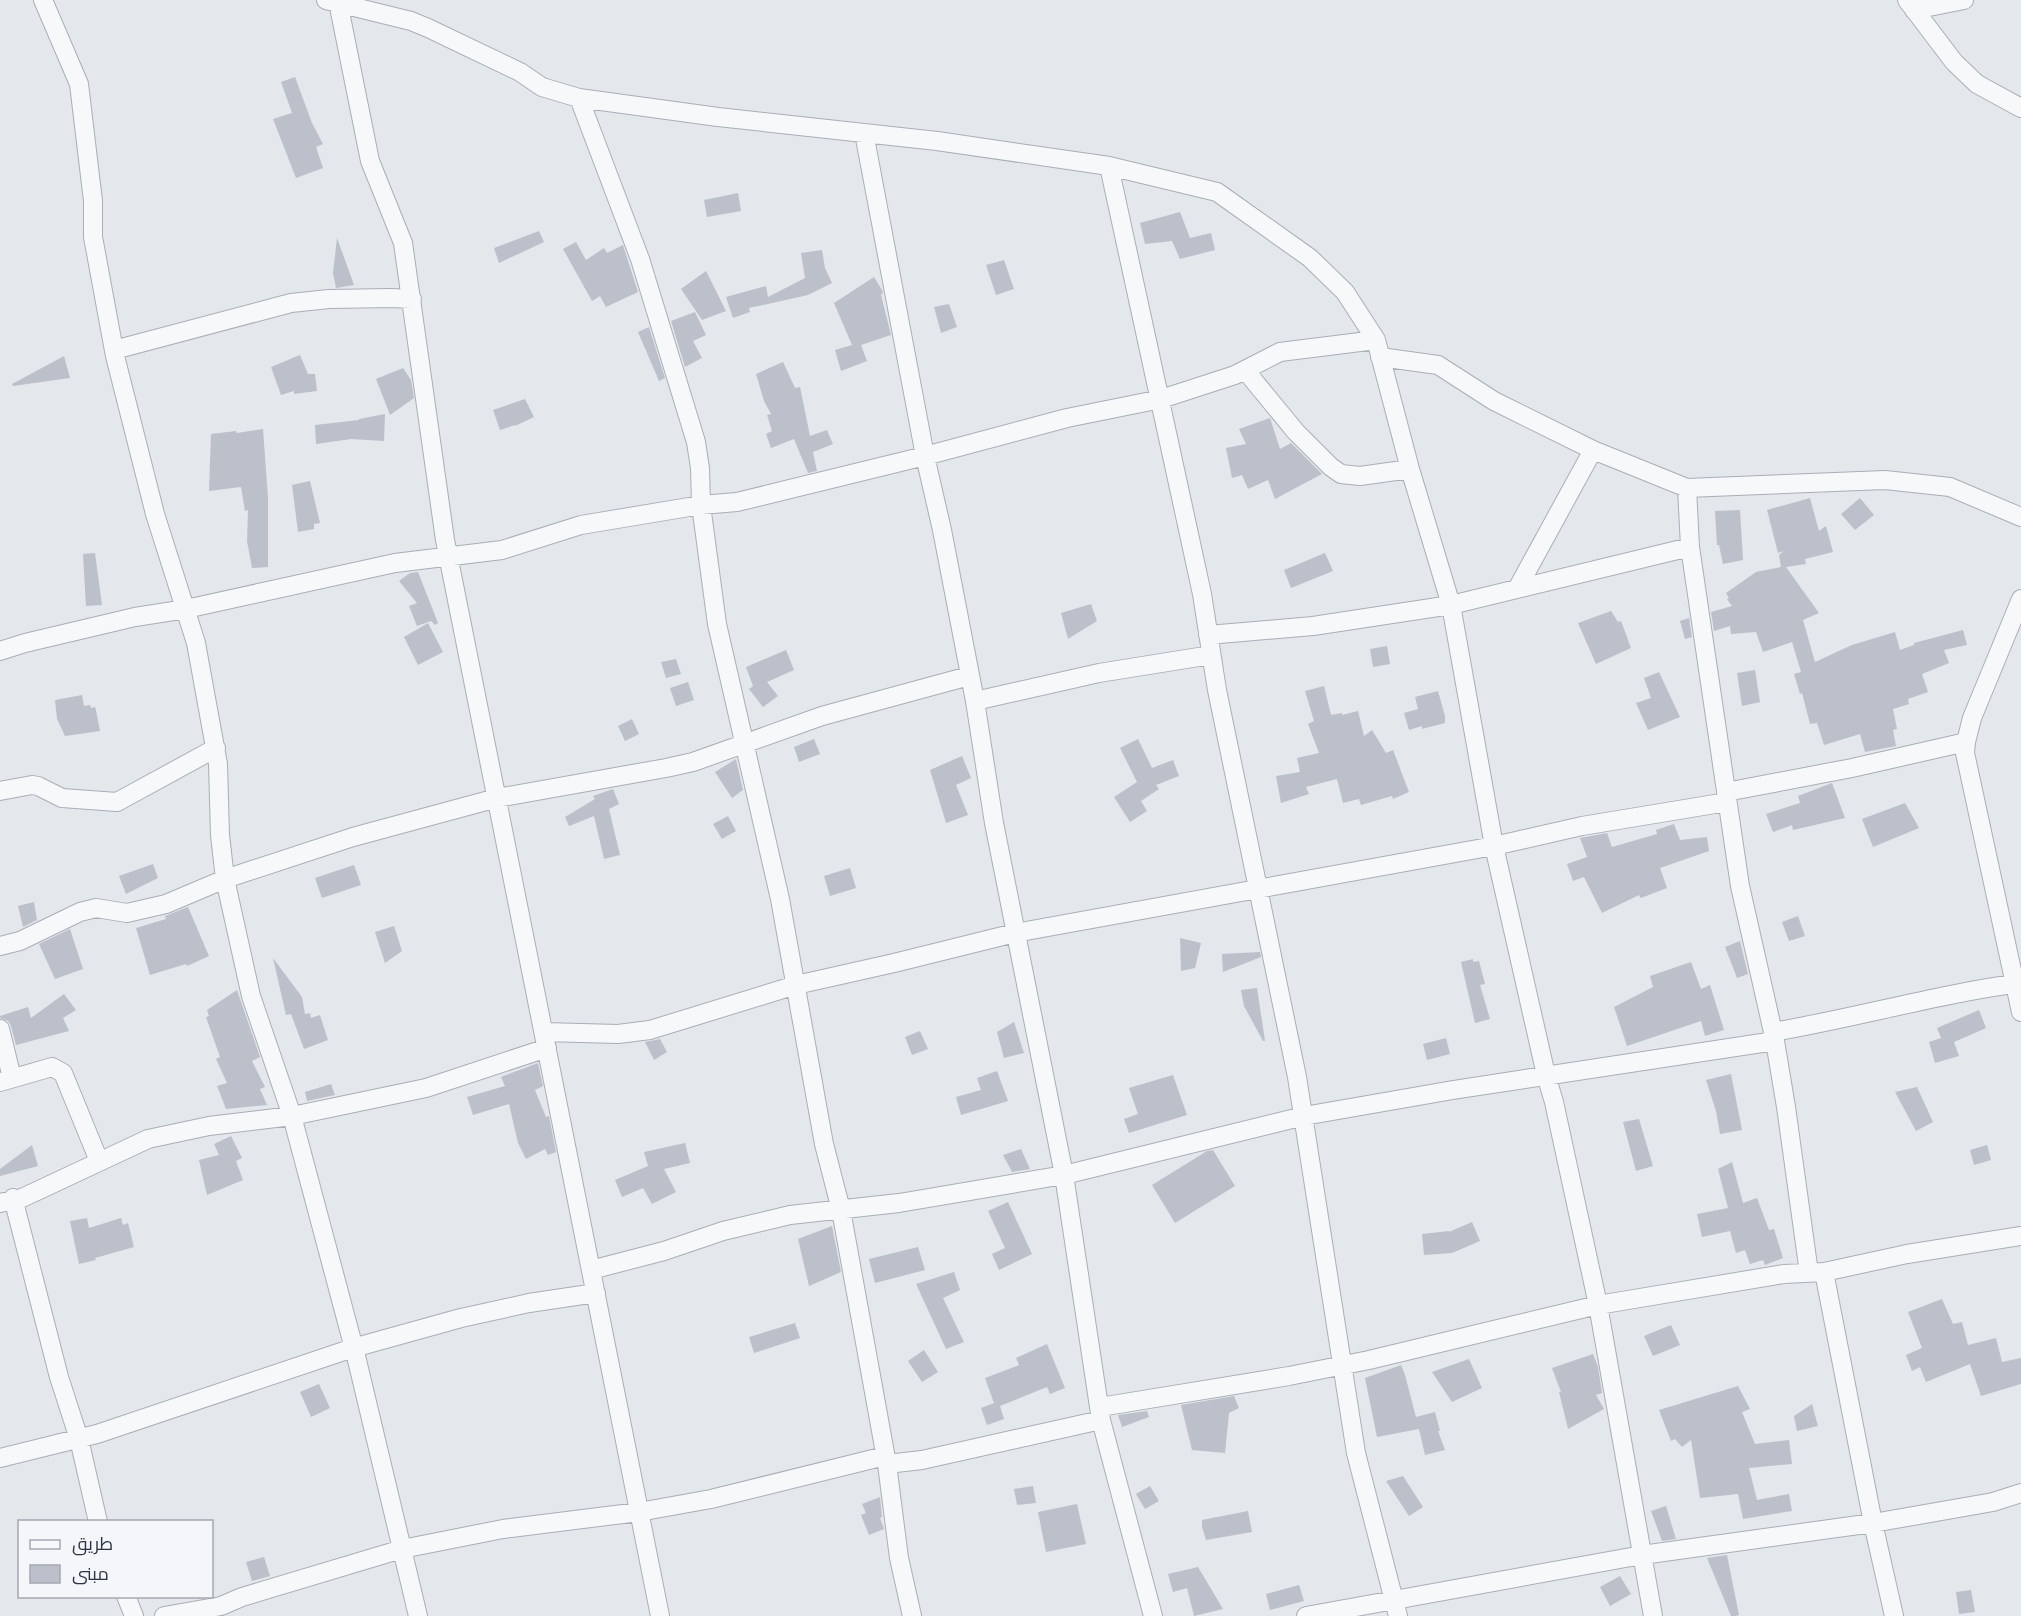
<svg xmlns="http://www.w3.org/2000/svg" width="2021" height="1616" viewBox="0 0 2021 1616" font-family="'Fira Sans',Cairo,sans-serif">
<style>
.building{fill:#bbc0ca}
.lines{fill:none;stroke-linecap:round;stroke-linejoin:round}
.minor-casing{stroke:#a9aeb7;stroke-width:20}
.minor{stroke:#f7f8fa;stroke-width:18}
</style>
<rect width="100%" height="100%" fill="#e4e7ec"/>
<path class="building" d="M295,77L312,123L323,144L316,147L323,168L296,178L273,119L292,113L281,82Z
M738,193L741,211L707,217L704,200Z
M1180,212L1190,238L1211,233L1215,250L1180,259L1172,241L1145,244L1140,223Z
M539,231L544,242L499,263L494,248Z
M337,238L354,285L336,288L333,273Z
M576,242L586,260L604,248L607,253L623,245L638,292L606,307L600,296L592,301L563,249Z
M822,250L825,268L832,283L808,295L749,308L750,312L733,318L726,297L766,286L768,297L805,278L801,253Z
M1004,260L1014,289L996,295L986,265Z
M706,271L726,311L702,320L681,289Z
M874,277L882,290L883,293L881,295L891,335L861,345L867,361L841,371L835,350L852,345L834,303Z
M949,304L957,327L941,333L934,307Z
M695,312L706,335L693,341L702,358L685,367L671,321Z
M649,327L665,378L659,381L638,332Z
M300,355L308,374H315L317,391L294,394V391L281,395L271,367Z
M64,356L70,378L13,386L12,384Z
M783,362L795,388L800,387L810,436L827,430L833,444L813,452L817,471L808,473L794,439L771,448L766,434L772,431L767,415L771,414L764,401L756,374Z
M403,368L411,380L414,398L390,415L376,379Z
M525,399L534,417L515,426V425L500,430L493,410Z
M385,414L384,441L351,439L316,444L315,425L359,420V419Z
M1270,418L1280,449L1291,443L1322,474L1275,499L1268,480L1248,489L1242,475L1232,478L1226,448L1246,444L1239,429Z
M263,429L268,498V567L252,568L247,541L248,510L245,511L241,487L209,491L211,434L236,431L237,433Z
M310,481L320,523L314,524V529L298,532L292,485Z
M1810,498L1819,531L1826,526L1833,552L1805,559L1806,564L1786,567L1819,613L1803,620L1815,662L1852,645L1895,632L1900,650L1914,645V643L1963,630L1967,645L1944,650L1949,663L1922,674L1928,692L1908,699L1909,704L1893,709L1897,729L1893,730L1896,746L1865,752L1860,734L1824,745L1817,723L1810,724L1802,693L1800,694L1794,674L1801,672L1792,642L1763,652L1756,632L1731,634L1730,626L1714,631L1711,612L1732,606L1727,599L1729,598L1726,593L1756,572L1781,567L1779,555L1784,551L1778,553L1767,510Z
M1860,498L1874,515L1855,530L1841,514Z
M1740,510L1743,560L1723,564L1719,545H1717L1715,511Z
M95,553L102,605L86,606L83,554Z
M1325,553L1333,571L1291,588L1284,570Z
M418,572L438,623L435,625L431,621L417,626L409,606L417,603L399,581L410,573Z
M1091,604L1097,621L1068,639L1061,613Z
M1611,611L1618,622L1621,621L1631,648L1596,664L1578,623Z
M1689,618L1692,637L1685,639L1680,621Z
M428,623L443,652L418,665L404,637Z
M1387,646L1390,664L1373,667L1370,649Z
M786,650L794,670L767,682L778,696L763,707L749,689L753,686L746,667Z
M676,659L681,674L666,678L661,662Z
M1755,670L1760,702L1742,706L1737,673Z
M1659,672L1680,717L1648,730L1636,703L1651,698L1644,678Z
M688,682L694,700L676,706L670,688Z
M1324,686L1331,715L1342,713V715L1358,711L1364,736L1372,730L1386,753L1393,750L1409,792L1393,799L1392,796L1361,805L1359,799L1343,803L1337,779L1306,787L1309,794L1281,803L1276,776L1300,772L1297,758L1319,753L1308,724L1314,721L1305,691Z
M1438,691L1445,716V723L1422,729V726L1409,730L1404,713L1418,709L1415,697Z
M82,695L84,706L90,705L91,708L95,707L96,710L100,731L65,736L57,719L55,700Z
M632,719L639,734L625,741L618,726Z
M814,739L820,754L799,762L794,747Z
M1138,739L1152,768L1173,760L1179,776L1156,785L1159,789L1141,801L1147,811L1130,822L1114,797L1137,782L1120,748Z
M962,756L971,778L956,785L968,815L946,823L930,770Z
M736,759L743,790L732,798L715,772Z
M1832,783L1845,818L1793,830L1792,825L1773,832L1766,814L1800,803L1798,796Z
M613,789L619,804L609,809L620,855L604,859L594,816L569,826L565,817L595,799L593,796Z
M1905,803L1919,828L1873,847L1862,819Z
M728,816L736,831L722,839L713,824Z
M1674,824L1680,840L1707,837L1709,851L1660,868L1667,888L1641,898L1639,895L1602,913L1584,877L1573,881L1567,864L1587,857L1580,838L1607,833L1612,847L1657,834L1656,830Z
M153,864L158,878L126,894L119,876Z
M354,865L361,885L322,898L315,878Z
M850,868L856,888L830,896L824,876Z
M34,902L37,920L23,927L18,906Z
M188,907L209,956L187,966L186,964L150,975L136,928L166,919L165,916Z
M1798,916L1805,936L1789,941L1782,922Z
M394,926L402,951L385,963L375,932Z
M70,929L83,969L55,979L39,944Z
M1180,938L1201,943L1195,968L1181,971Z
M1740,941L1748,974L1737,978L1725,947Z
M1260,952L1261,957L1223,972L1222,954Z
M273,958L302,997L305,1014L310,1013L311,1018L320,1015L328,1040L304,1049L291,1014L286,1015Z
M1473,959V962L1479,961L1485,984L1480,985L1490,1019L1475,1023L1461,962Z
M1691,962L1701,989L1710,985L1724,1030L1705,1036L1701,1021L1627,1046L1614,1007L1653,987L1650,976Z
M1257,988L1265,1041H1263L1244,1006L1241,990Z
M237,990L260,1057L252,1061L265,1087L260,1089L267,1105L226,1109L217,1086L227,1083L216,1059L220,1057L206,1017L209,1016L207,1010Z
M64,994L76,1010L63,1018L69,1031L16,1045L11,1026L8,1021L0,1018V1016L28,1007L31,1018Z
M1979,1010L1986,1028L1954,1042L1959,1056L1935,1063L1929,1042L1941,1038L1937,1028Z
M1014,1022L1024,1053L1004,1058L997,1032Z
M920,1031L928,1049L912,1055L905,1037Z
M1446,1038L1450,1054L1427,1060L1423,1044Z
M660,1039L667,1052L654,1060L645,1042Z
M538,1063L543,1086L535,1090L546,1117L549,1116L556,1152L548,1155L545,1149L526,1159L518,1143L509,1104L473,1115L467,1097L505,1086L501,1077Z
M997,1071L1008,1101L961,1115L956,1097L981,1090L977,1078Z
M1731,1074L1742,1130L1720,1134L1716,1111L1706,1080Z
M1173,1075L1187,1115L1129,1133L1124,1119L1138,1114L1129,1088Z
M331,1084L335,1095L307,1101L305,1092Z
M1917,1087L1933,1122L1916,1131L1895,1092Z
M1639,1119L1653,1166L1636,1171L1623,1122Z
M231,1136L242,1158L236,1161L243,1180L207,1195L199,1160L219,1155L214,1144Z
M685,1143L690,1163L664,1169L676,1192L652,1204L643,1188L622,1197L615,1180L648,1166L644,1152Z
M32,1145L38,1166L0,1176V1169Z
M1987,1145L1991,1160L1974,1165L1970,1150Z
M1021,1149L1030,1169L1012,1172L1003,1155Z
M1213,1150L1235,1186L1175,1223L1152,1185L1207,1151Z
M1732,1162L1743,1203L1757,1198L1769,1230L1774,1229L1783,1258L1765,1265L1763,1260L1750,1264L1745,1250L1736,1253L1730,1231L1702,1237L1697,1214L1728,1208L1718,1169Z
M1008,1202L1032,1254L999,1270L992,1254L1005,1248L988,1211Z
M87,1218L89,1228L121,1218L123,1225L128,1223L134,1247L95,1258L96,1260L79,1264L70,1221Z
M1472,1222L1480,1241L1452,1253L1424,1255L1422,1234L1449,1231V1232Z
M832,1226L841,1272L809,1286L798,1239Z
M918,1247L925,1270L875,1283L869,1259Z
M954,1272L960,1290L943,1298L964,1342L946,1349L916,1284Z
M1942,1299L1953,1324L1962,1322L1968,1345L1996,1338L2002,1362L2021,1358V1384L1981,1396L1970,1364L1926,1382L1920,1367L1912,1371L1906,1355L1922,1348L1908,1312Z
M795,1323L800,1338L754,1353L749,1337Z
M1671,1325L1680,1345L1653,1356L1644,1336Z
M1047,1344L1065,1388L1050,1394L1047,1387L1000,1406L1004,1419L987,1425L981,1408L994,1403L985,1378L1019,1365L1016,1358Z
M924,1350L938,1372L922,1382L908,1361Z
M1593,1354L1598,1367L1602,1393L1596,1395L1604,1409L1568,1429L1559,1392H1561L1552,1368Z
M1469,1359L1482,1388L1452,1402L1432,1372Z
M1401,1365L1405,1375L1416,1417L1435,1412L1440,1431H1438L1445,1450L1425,1455L1419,1429L1377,1437L1365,1378Z
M319,1384L330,1408L311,1417L300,1392Z
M1738,1386L1750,1409L1742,1412L1755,1444L1789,1440L1792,1464L1749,1468L1757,1500L1789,1494L1792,1511L1743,1519L1738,1494L1700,1498L1691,1440L1682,1447L1675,1439L1671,1441L1659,1410Z
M1234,1396L1239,1408L1229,1413L1225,1453L1192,1450L1181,1405Z
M1812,1404L1818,1426L1797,1431L1794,1416Z
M1147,1411L1149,1417L1122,1427L1118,1415Z
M1403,1476L1423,1507L1409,1516L1386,1481Z
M1033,1486L1036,1503L1017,1505L1014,1489Z
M1150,1486L1159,1501L1145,1509L1136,1494Z
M880,1497L882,1517L880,1518L884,1529L869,1535L861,1515L866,1513L862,1504Z
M1077,1504L1086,1544L1046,1552L1038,1512Z
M1666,1506L1676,1539L1662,1541L1651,1511Z
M1248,1511L1252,1532L1206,1540L1202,1527V1520Z
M1727,1555L1739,1615L1736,1616H1731L1707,1558Z
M264,1557L270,1576L252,1581L246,1562Z
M1198,1567L1223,1609L1194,1616L1187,1588L1173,1592L1168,1574Z
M1620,1576L1631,1594L1610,1606L1600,1587Z
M1299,1585L1304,1601L1270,1610L1266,1594Z
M1971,1590L1975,1612L1959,1614L1956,1592Z"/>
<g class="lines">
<g class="minor-casing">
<path id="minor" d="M43,0L79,84L93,201V237L115,356L155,514L196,643L218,764L220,835L225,879L251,996L292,1116L356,1356L418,1616
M326,0L411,21L428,28L520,72L542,87L579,98L718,117L937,141L1109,166L1217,192L1310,258L1345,292L1376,340L1410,469L1451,605L1494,846L1546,1075L1554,1102L1598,1305L1653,1616
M1907,0L1954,62L1977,84L2021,108
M338,2L370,161L403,243L445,540L660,1616
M1914,10L1964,0
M579,98L640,259L696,442L700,468L701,505L717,624L780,899L824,1144L841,1210L887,1464L899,1558L912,1616
M864,133L925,456L942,530L975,701L994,823L1064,1175L1101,1420L1153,1616
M1109,166L1202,594L1217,690L1297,1077L1356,1453L1398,1616
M114,350L291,303L329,299L391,298L412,299
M1380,357L1438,365L1494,401L1593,450L1687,488L1885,480L1950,487L2021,517
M1245,370L1296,432L1331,467L1341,474L1360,476L1410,469
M1687,488L1690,547L1740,886L1775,1041L1786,1107L1809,1273
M1517,589L1593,450
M2021,599L1972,718L1966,742L1965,753L2021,1012
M1208,635L1313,626L1451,605L1690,547
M0,651L25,643L135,617L186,609L395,563L502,550L581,525L701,505L737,502L925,456L1067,418L1161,399L1235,375L1280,352L1376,340
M975,701L1099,673L1211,655
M0,791L32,785L38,786L62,798L117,802L216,748
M1726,792L1852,768L1966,742
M0,946L20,941L80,912L96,908L127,913L166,904L225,879L353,837L497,798L666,768L693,762L822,716L969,676
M0,1029L12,1078
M544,1032L618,1034L650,1030L796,985L894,963L1015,933L1494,846L1582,826L1727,802
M1773,1032C1856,1018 1937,994 2021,983
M0,1082L52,1067L63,1073L99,1161
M13,1198L59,1377L79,1439L98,1522
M0,1203L22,1198L148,1139L209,1126L292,1116L426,1088L547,1048
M591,1270L664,1251L723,1231L790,1215L899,1203L1064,1175L1304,1116L1453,1090L1775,1041
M1824,1272L1873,1523L1894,1616
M1100,1407L1289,1376L1369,1360L1598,1305L1784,1274L1824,1272L1907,1254L2021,1236
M0,1458L97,1434L353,1348L461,1318L529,1303L596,1293
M887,1464L922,1460L1101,1420
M126,1596L134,1616
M164,1616L221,1606L242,1597L402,1549L503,1529L639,1512L711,1499L885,1456
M1306,1616L1642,1555L1873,1523L1993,1502L2021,1493"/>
</g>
<use href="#minor" class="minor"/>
</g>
<rect x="18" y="1520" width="195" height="78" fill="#f4f6f9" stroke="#a4a8b1" stroke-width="1.5"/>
<rect x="30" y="1540" width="30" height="9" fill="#f7f8fa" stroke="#a4a8b1" stroke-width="1.5"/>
<text x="72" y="1550" font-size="18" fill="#2b3445">طريق</text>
<rect x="30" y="1565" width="30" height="18" fill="#bbc0ca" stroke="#a4a8b1" stroke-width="1.5"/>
<text x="72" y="1580" font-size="18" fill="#2b3445">مبنى</text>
</svg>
